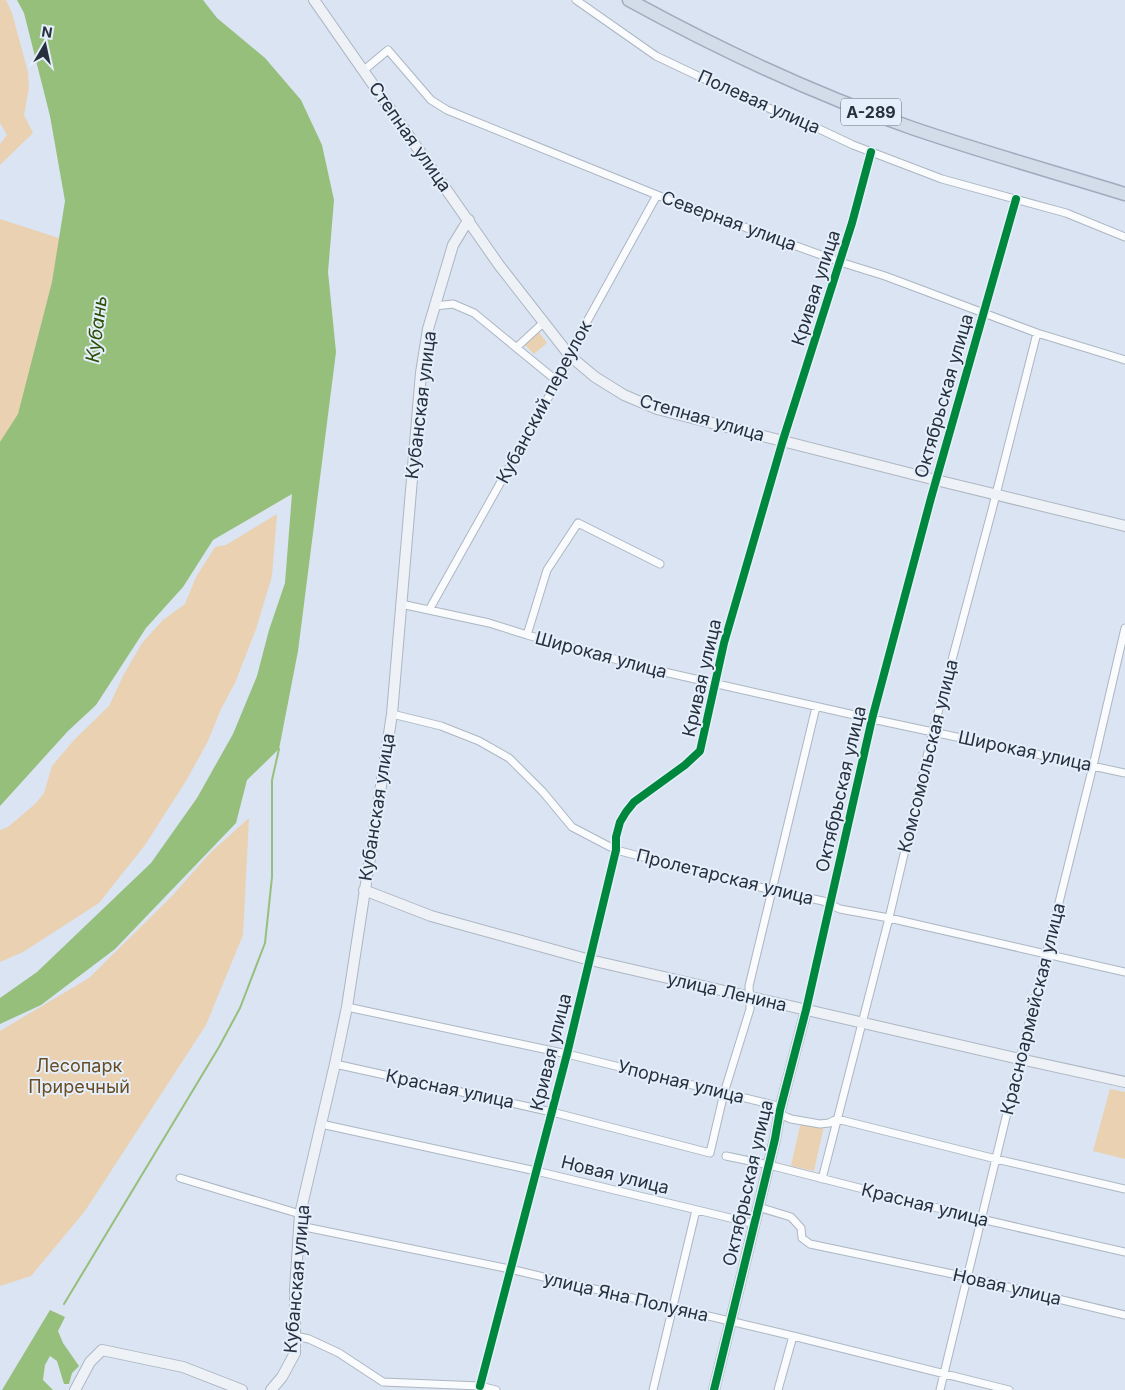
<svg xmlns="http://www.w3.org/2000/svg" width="1125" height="1390" viewBox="0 0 1125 1390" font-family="Inter,sans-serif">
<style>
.green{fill:#ead1b1}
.water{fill:#95bf7b}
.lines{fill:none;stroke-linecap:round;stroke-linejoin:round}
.stream{stroke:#95bf7b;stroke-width:2}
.street-casing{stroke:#adb6c2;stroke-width:9}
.secondary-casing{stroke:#adb6c2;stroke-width:12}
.highway-casing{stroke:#9eacbe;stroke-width:15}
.street{stroke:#f9fbfd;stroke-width:7}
.secondary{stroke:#eef2f7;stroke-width:10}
.highway{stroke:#d3ddea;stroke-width:12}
.cycleway-casing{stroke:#e5effc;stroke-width:11}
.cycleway{stroke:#00873e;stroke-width:8}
.labels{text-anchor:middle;stroke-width:4;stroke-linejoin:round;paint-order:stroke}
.shield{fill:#e5effc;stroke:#606976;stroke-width:1}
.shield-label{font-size:16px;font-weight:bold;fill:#27303c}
.street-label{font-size:18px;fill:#27303c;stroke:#e5effc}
.park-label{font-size:18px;fill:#6a4c22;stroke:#e5effc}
.water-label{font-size:19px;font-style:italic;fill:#2c4f03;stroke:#e5effc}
</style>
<rect width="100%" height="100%" fill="#dae4f2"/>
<path class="green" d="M0,0H6L12,13L28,72L29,88L24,115L33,133L0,165V169V144L7,135L0,123Z
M0,219L71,242L60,321L0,457Z
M538,331L547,343L534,354L524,344Z
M277,514L272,576L256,629L235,683L221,709L208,741L186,781L145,845L99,903L23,952L0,962V830L8,827L35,804L44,793L52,766L74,740L109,706L123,676L142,643L163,620L185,604L196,577L215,547L226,545Z
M249,818L243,935L206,1025L85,1211L31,1276L0,1286V1031L89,978L172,896L210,853Z
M1110,1089L1125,1092V1159L1093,1151Z
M801,1121L824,1126L814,1171L791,1166Z"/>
<path class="water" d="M17,0H203L217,18L265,58L301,100L322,145L334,200L328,272L336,352L298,651L279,749L247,780L236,823L115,949L41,1005L0,1024V998L37,972L151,863L197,798L233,734L257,676L269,630L285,583L292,494L213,540L183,587L146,628L96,705L68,731L0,806V442L18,414L52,282L65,201L50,116L24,13Z
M50,1310L65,1317L58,1331L63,1343L79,1366L72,1373L69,1384H64L57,1361L50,1356L45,1365L43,1380L53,1390H2Z"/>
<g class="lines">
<path class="stream" d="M64,1304L219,1047L240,1008L265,943L272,877V780L279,749"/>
<g class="street-casing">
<path id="street" d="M576,0L656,56L736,94L780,113L798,119L853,145L942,179L1066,213L1125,237
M363,71L388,50L431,100L447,110L657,195L840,262L885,276L1037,333L1125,360
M435,306L453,304L474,313L557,381
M517,347L544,322
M401,604L489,623L527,635L651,669L872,719L1125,773
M429,610L562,373L574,345L657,195
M527,635L547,570L578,523L660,564
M392,714L441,726L479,741L509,758L543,792L572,827L616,850L771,890L823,901L840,909L889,918L1125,972
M347,1007L567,1054L774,1105L784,1116L791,1119L820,1124L829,1123L837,1119L996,1159L1125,1189
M806,1010L872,719L931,498L1016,199
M335,1064L552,1112L710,1153L724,1093L750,1009V1002L749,986L816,707
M321,1124L536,1171L755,1224
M726,1156L769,1165L981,1219L1125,1252
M180,1178L300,1214
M822,1179L889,918L933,731L992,510L1037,333
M758,1207L791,1217L801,1228L802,1238L810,1244L967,1277L1125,1315
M300,1226L510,1269L793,1336L1009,1390
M295,1336L309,1339L339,1353L383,1382L480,1386L496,1390
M480,1386L567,1054L616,850V837L620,822L626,812L634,802L685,765L700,751L724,643L783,440L852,223L871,152
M653,1390L696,1210
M778,1390L793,1336
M940,1390L1020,1059L1093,766L1125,628"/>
</g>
<g class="secondary-casing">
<path id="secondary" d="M314,0L499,265L570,356L595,377L624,395L657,409L936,480L1125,526
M364,890L431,916L590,960L1020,1059L1125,1082
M75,1390L90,1362L102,1350L183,1367L242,1390
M271,1390L282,1377L295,1353V1290L300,1214L335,1064L347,1007L392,714L421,373L428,329L453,245L464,227L469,220
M714,1390L775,1139L780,1110L806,1010"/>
</g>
<g class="highway-casing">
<path id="highway" d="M629,0C720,50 814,94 912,128C982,152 1054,172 1125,194"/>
</g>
<use href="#street" class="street"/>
<use href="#secondary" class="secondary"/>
<use href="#highway" class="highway"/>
<g class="cycleway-casing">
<path id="cycleway" d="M480,1386L567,1054L616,850V837L620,822L626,812L634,802L685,765L700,751L724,643L783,440L852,223L871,152
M714,1390L775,1139L780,1110L806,1010L872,719L931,498L1016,199"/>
</g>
<use href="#cycleway" class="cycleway"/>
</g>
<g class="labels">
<rect class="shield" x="841" y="98.5" width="60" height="27" rx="4"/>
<g class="shield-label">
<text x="871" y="118">А-289</text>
</g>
<g class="street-label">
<text transform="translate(759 102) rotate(24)" y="6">Полевая улица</text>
<text transform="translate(410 137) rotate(55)" y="6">Степная улица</text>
<text transform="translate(729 221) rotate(20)" y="6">Северная улица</text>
<text transform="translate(816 288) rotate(-72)" y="6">Кривая улица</text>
<text transform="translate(944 396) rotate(-74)" y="6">Октябрьская улица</text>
<text transform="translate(544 402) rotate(-62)" y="6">Кубанский переулок</text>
<text transform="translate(421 405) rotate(-83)" y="6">Кубанская улица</text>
<text transform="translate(702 418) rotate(16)" y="6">Степная улица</text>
<text transform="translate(601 655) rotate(15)" y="6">Широкая улица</text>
<text transform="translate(702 678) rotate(-77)" y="6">Кривая улица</text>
<text transform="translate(1025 751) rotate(12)" y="6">Широкая улица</text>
<text transform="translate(928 756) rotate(-76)" y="6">Комсомольская улица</text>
<text transform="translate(841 789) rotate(-77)" y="6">Октябрьская улица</text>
<text transform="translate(377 807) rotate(-81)" y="6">Кубанская улица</text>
<text transform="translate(725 877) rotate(14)" y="6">Пролетарская улица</text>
<text transform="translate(727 992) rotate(13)" y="6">улица Ленина</text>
<text transform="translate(1033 1009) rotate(-76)" y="6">Красноармейская улица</text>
<text transform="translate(551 1052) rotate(-76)" y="6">Кривая улица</text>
<text transform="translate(681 1082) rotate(14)" y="6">Упорная улица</text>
<text transform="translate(450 1089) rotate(12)" y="6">Красная улица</text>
<text transform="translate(615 1175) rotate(14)" y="6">Новая улица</text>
<text transform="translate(748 1183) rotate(-77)" y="6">Октябрьская улица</text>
<text transform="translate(925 1205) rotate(14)" y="6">Красная улица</text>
<text transform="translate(297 1279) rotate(-85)" y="6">Кубанская улица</text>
<text transform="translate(1007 1287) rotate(13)" y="6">Новая улица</text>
<text transform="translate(626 1297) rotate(13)" y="6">улица Яна Полуяна</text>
</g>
<g class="park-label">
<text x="79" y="1072">Лесопарк<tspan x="79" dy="21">Приречный</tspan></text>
</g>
<g class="water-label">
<text transform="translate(96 329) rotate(-83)" y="7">Кубань</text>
</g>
</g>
<g transform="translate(45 45) rotate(9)" stroke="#e5effc" stroke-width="4" paint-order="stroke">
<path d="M0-4L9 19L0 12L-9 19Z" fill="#27303c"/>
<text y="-8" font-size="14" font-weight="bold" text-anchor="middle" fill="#27303c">N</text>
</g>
</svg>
